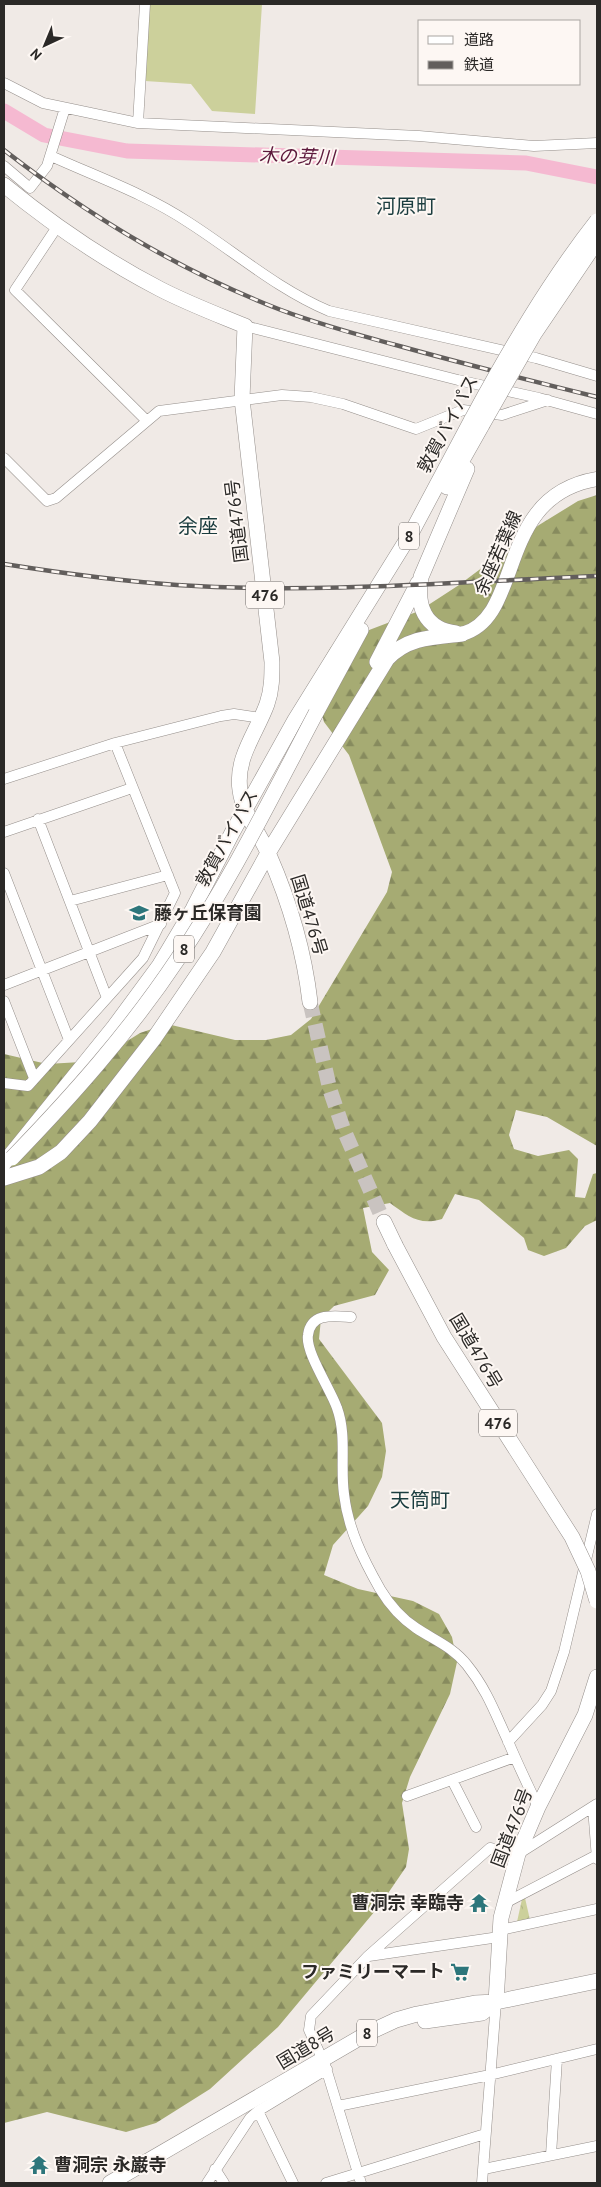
<svg xmlns="http://www.w3.org/2000/svg" width="601" height="2187" viewBox="0 0 601 2187" font-family="'PT Sans','Noto Sans JP',sans-serif">
<style>
.forest{fill:url(#forest-firs)}
.park{fill:url(#park-crowns)}
.pitch{fill:#ccd09b}
.lines{fill:none;stroke-linecap:round;stroke-linejoin:round}
.river{stroke:#f5b9d1;stroke-width:15}
.highway-tunnel{stroke:#c9c3c0;stroke-width:15;stroke-dasharray:15 8;stroke-linecap:butt}
.minor-casing{stroke:#958f8b;stroke-width:11}
.major-casing{stroke:#958f8b;stroke-width:15}
.highway-casing{stroke:#958f8b;stroke-width:16}
.minor{stroke:#fff;stroke-width:10}
.major{stroke:#fff;stroke-width:14}
.highway{stroke:#fff;stroke-width:15}
.rail-casing{stroke:#625e5c;stroke-width:4.5}
.rail{stroke:#fdf7f3;stroke-width:2.5;stroke-dasharray:8;stroke-linecap:butt}
.highway-bridge-casing{stroke:#958f8b;stroke-width:16;stroke-linecap:butt}
.highway-bridge{stroke:#fff;stroke-width:15}
.labels{text-anchor:middle;stroke-width:4;stroke-linejoin:round;paint-order:stroke}
.shield{fill:#fdf7f3;stroke:#6a6764;stroke-width:1}
.shield-label{font-size:16px;font-weight:bold;fill:#2b2927}
.street-label{font-size:18px;fill:#2b2927;stroke:#fdf7f3}
.poi-label{font-size:18px;font-weight:bold;fill:#2b2927;stroke:#fdf7f3;text-anchor:start}
.water-label{font-size:19px;font-style:italic;fill:#5d193c;stroke:#fdf7f3}
.quarter-label{font-size:20px;fill:#1b3d3f;stroke:#fdf7f3}
</style>
<defs>
<pattern id="forest-firs" width="22" height="20" patternUnits="userSpaceOnUse" patternTransform="scale(1.25)"><rect width="22" height="20" fill="#a6ab73"/><path d="M5 1l3.5 6h-7zM16 11l3.5 6h-7z" fill="#878b5e"/></pattern>
<pattern id="park-crowns" width="20" height="18" patternUnits="userSpaceOnUse" patternTransform="scale(1.25)"><rect width="20" height="18" fill="#ccd09b"/><path d="M2 6a3 3 0 1 1 6 0M12 15a3 3 0 1 1 6 0" fill="none" stroke="#afb386"/></pattern>
</defs>
<rect width="100%" height="100%" fill="#f0eae6"/>
<path class="forest" d="M597,495V1146L547,1117L516,1110L509,1135L514,1149L538,1156L569,1150L578,1159L575,1197L585,1198L593,1174L597,1173V1220L585,1226L566,1248L544,1256L528,1250L524,1238L479,1200L455,1194L442,1219C419,1226 408,1216 390,1203L363,1208L372,1252L389,1270L375,1295L334,1306L321,1319L319,1339L382,1423L386,1451L382,1477L368,1506L333,1545L324,1575L358,1589L413,1601L439,1614L452,1637L457,1662L450,1694L410,1777L402,1803L409,1849L406,1867L380,1905L278,2027L210,2089L156,2123L126,2132L47,2112L4,2123V1054L47,1064L81,1062L116,1048L140,1033L167,1024L235,1040H266L291,1035L311,1019L387,892L392,872L349,755L324,722L317,696L320,666L331,647L356,635L419,611L459,585L539,525L578,501Z"/>
<path class="park" d="M525,1898L530,1920L517,1922L522,1899Z"/>
<path class="pitch" d="M149,4H262L255,114L212,111L191,84L145,81Z"/>
<g class="lines">
<path class="river" d="M4,111L44,135L127,151L526,163L597,177"/>
<path class="highway-tunnel" d="M310,1002L330,1090L343,1128L384,1222"/>
<g class="minor-casing">
<path id="minor" d="M4,83L43,103L138,123L419,136L534,146L597,143
M138,123L145,4
M51,156C97,177 146,194 188,222C235,252 277,289 329,311L536,358L597,376
M4,166L30,188L47,166L65,108
M57,227L15,290L147,421
M245,326L458,380L539,398L597,414
M4,458L47,501L56,498L159,411L282,395L311,397L343,404L416,429L463,410L502,415L548,400
M4,779L115,743L221,716L234,714L261,718
M38,819L107,998
M4,832L132,788
M4,873L69,1040
M70,901L168,875
M4,985L161,924
M4,1001L34,1078
M4,1083L28,1086L143,958L175,893L115,743
M351,1317C334,1316 311,1312 308,1335C305,1352 331,1390 337,1408C347,1435 340,1466 344,1494C348,1529 363,1559 380,1589C389,1604 401,1618 416,1628C434,1640 453,1647 467,1665C487,1690 495,1713 508,1741C517,1763 528,1785 538,1807
M508,1742L542,1705L551,1691L564,1652L597,1514
M452,1780L476,1827
M407,1796L515,1757
M593,1807L597,1859
M505,1903L597,1855
M500,1930L597,1909
M369,1956L499,1937
M320,2054L309,2030L311,2016L368,1956L490,1848L518,1854L597,1804
M325,2065L361,2183
M338,2106L490,2075L597,2049
M258,2111L293,2183
M551,2155L557,2059
M215,2169L224,2183
M484,2169L597,2146
M207,2183L250,2118L258,2111L327,2069
M326,2183L485,2134
M482,2183L496,2002"/>
</g>
<g class="major-casing">
<path id="major" d="M462,634C525,617 494,496 597,479"/>
</g>
<g class="highway-casing">
<path id="highway" d="M4,185C53,225 104,260 160,289C187,303 216,314 245,326L242,399L272,662C272,676 272,690 267,704C257,732 235,758 240,790C243,814 260,834 269,855C290,903 304,950 310,1002
M447,487L482,425
M407,541L472,419
M456,633C424,629 416,605 421,577L467,469
M377,662L418,583
M316,713L361,630
M4,1163L114,1027L159,966L193,909L232,833L295,720L411,533
M4,1178L39,1167L61,1152L90,1121L153,1040L213,952L268,853L387,659C407,637 434,637 462,634
M384,1222L395,1245
M496,2002L501,1918L518,1854L538,1807L585,1715L597,1677
M425,2021L482,2013L496,2002
M110,2183L368,2033L396,2020L417,2014L475,2003L496,2002L597,1981"/>
</g>
<use href="#minor" class="minor"/>
<use href="#major" class="major"/>
<use href="#highway" class="highway"/>
<g class="rail-casing">
<path id="rail" d="M4,150C89,216 180,271 281,310C321,325 362,336 403,347C468,365 532,381 597,397
M4,564C61,573 119,581 177,585C317,594 457,582 597,576"/>
</g>
<use href="#rail" class="rail"/>
<g class="highway-bridge-casing">
<path id="highway-bridge" d="M472,419C509,351 549,282 597,221
M482,425L534,334L597,241
M12,1158C72,1096 129,1032 177,960C230,882 272,796 316,713
M395,1245L444,1337L572,1537L588,1571L597,1601"/>
</g>
<use href="#highway-bridge" class="highway-bridge"/>
</g>
<defs>
<g id="school-bare" transform="scale(1.5)"><path d="M0-5L7-2L0 1L-7-2ZM-4 1L0 2.5L4 1V4Q0 6-4 4Z" fill="#2d767b" stroke="#fdf7f3" stroke-width="2.5" paint-order="stroke"/></g>
<g id="temple-bare" transform="scale(1.5)"><path d="M0-6L5-2H3V0L6.5 2.5H4V6H1.5V3h-3V6H-4V2.5H-6.5L-3 0V-2H-5Z" fill="#2d767b" stroke="#fdf7f3" stroke-width="2.5" paint-order="stroke"/></g>
<g id="supermarket-bare" transform="scale(1.5)"><path d="M-6-5.5h2.5l.6 2H6L4.5 2H-2.5L-4.4-4H-6ZM-1.5 3.2a1.3 1.3 0 1 0 .1 0ZM3 3.2a1.3 1.3 0 1 0 .1 0Z" fill="#2d767b" stroke="#fdf7f3" stroke-width="2.5" paint-order="stroke"/></g>
</defs>
<g fill-rule="evenodd">
<use href="#school-bare" x="139" y="913"/>
<use href="#temple-bare" x="479" y="1903"/>
<use href="#supermarket-bare" x="460" y="1972"/>
<use href="#temple-bare" x="39" y="2165"/>
</g>
<g class="labels">
<g class="shield">
<rect x="399" y="522.5" width="20" height="27" rx="4"/>
<rect x="246" y="581.5" width="38" height="27" rx="4"/>
<rect x="174" y="935.5" width="20" height="27" rx="4"/>
<rect x="479" y="1409.5" width="38" height="27" rx="4"/>
<rect x="357" y="2019.5" width="20" height="27" rx="4"/>
</g>
<g class="shield-label">
<text x="409" y="542">8</text>
<text x="265" y="601">476</text>
<text x="184" y="955">8</text>
<text x="498" y="1429">476</text>
<text x="367" y="2039">8</text>
</g>
<g class="street-label">
<text transform="translate(448 424) rotate(-62)" y="6">敦賀バイパス</text>
<text transform="translate(237 521) rotate(-97)" y="6">国道476号</text>
<text transform="translate(498 553) rotate(-66)" y="6">余座若葉線</text>
<text transform="translate(227 838) rotate(-61)" y="6">敦賀バイパス</text>
<text transform="translate(309 915) rotate(73)" y="6">国道476号</text>
<text transform="translate(476 1351) rotate(59)" y="6">国道476号</text>
<text transform="translate(512 1828) rotate(-69)" y="6">国道476号</text>
<text transform="translate(306 2048) rotate(-31)" y="6">国道8号</text>
</g>
<g class="poi-label">
<text x="154" y="919">藤ヶ丘保育園</text>
<text x="464" y="1909" text-anchor="end">曹洞宗 幸臨寺</text>
<text x="445" y="1978" text-anchor="end">ファミリーマート</text>
<text x="54" y="2171">曹洞宗 永巌寺</text>
</g>
<g class="water-label">
<text transform="translate(297 156) rotate(2)" y="7">木の芽川</text>
</g>
<g class="quarter-label">
<text x="406" y="213">河原町</text>
<text x="198" y="533">余座</text>
<text x="420" y="1507">天筒町</text>
</g>
</g>
<rect width="601" height="2187" fill="none" stroke="#2b2927" stroke-width="10"/>
<rect x="418" y="20" width="162" height="65" fill="#fdf7f3" stroke="#a9a5a1"/>
<rect x="428" y="36" width="25" height="8" fill="#ffffff" stroke="#a9a5a1"/>
<text x="464" y="45" font-size="15" fill="#2b2927">道路</text>
<rect x="428" y="61" width="25" height="8" fill="#625e5c" stroke="#a9a5a1"/>
<text x="464" y="70" font-size="15" fill="#2b2927">鉄道</text>
<g transform="translate(45 45) rotate(224)" stroke="#fdf7f3" stroke-width="4" paint-order="stroke">
<path d="M0-4L9 19L0 12L-9 19Z" fill="#2b2927"/>
<text y="-8" font-size="14" font-weight="bold" text-anchor="middle" fill="#2b2927">N</text>
</g>
</svg>
